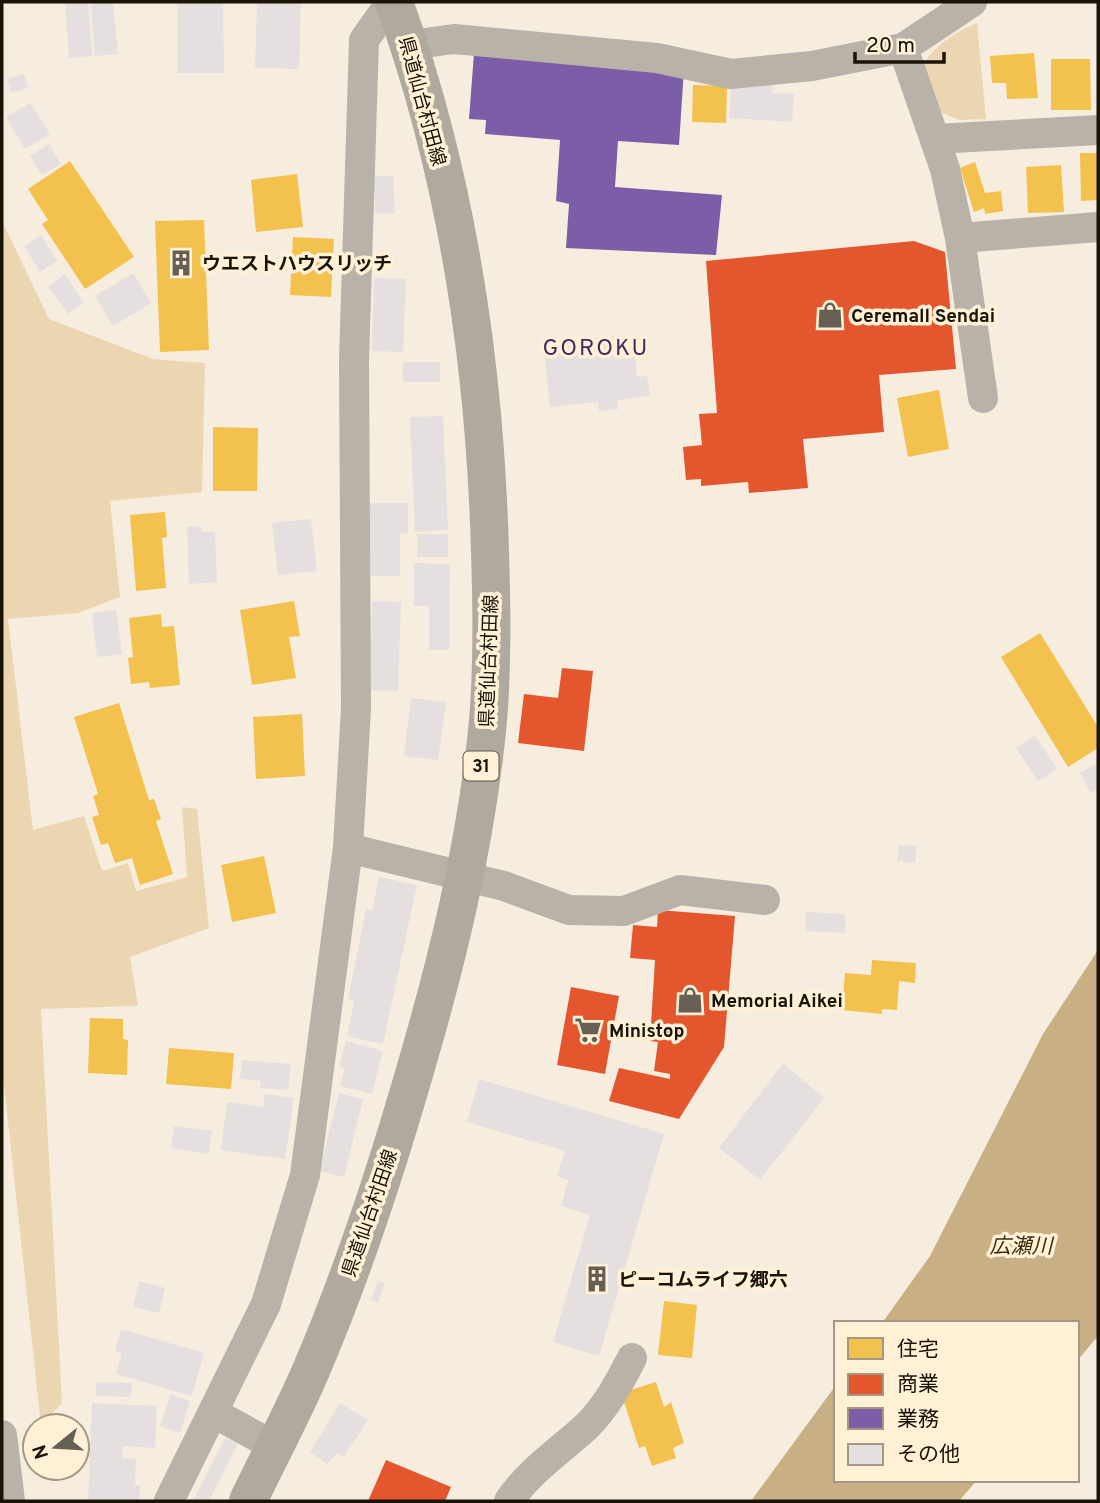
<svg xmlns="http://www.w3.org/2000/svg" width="1100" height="1503" viewBox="0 0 1100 1503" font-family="Overpass,'Noto Sans JP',sans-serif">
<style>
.green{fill:#ecd6b2}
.water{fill:#c8af84}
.homes{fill:#f2c14e}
.shops{fill:#e4572e}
.offices{fill:#7b5ea7}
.building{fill:#e6dfdf}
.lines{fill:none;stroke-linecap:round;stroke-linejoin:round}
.minor{stroke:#b9b2a8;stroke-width:30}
.major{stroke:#b0aa9e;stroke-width:38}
.labels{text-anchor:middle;stroke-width:7;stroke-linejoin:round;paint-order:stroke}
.shield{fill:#fff0d6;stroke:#5e5546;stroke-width:2}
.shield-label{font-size:18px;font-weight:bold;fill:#191308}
.street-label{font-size:19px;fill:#191308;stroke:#fff0d6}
.poi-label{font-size:19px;font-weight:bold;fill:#191308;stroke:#fff0d6;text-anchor:start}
.water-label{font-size:21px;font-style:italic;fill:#3a2c12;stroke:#fff0d6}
.quarter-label{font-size:23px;letter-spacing:2px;fill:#3f2862;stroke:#fff0d6}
</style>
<rect width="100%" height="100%" fill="#f6eddf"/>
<path class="green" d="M977,23L986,119L959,120L935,110L919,71C933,46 952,34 977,23Z
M2,221L49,319L153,359L205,363L202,492L110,501L120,597L78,613L8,619L33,830L84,816L102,871L128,863L136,891L187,877L182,807L197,809L209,928L130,957L138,1006L41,1009L62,1403L41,1425L2,1067Z"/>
<path class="water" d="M1098,950V1336L1077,1361V1323H882L930,1256L1043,1034Z
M836,1385V1480H977L959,1501H751Z"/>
<path class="homes" d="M1034,53L1038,98L1007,99L1006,83H992L990,56Z
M1051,59H1090L1091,110H1051Z
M693,85L727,86L726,123L692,122Z
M1080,153H1098V200L1081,201Z
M70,161L134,257L85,289L42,224L48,220L28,189Z
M975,162L985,193L1001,191L1003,211L985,214L984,208L974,212L960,168Z
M1061,165L1064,212L1028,213L1026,167Z
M297,174L303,227L256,232L251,180Z
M204,220L209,350L160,352L155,221Z
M293,237L334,239L331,297L290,295Z
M939,390L949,449L908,457L897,398Z
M213,427L258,428L257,491H213Z
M165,512L167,537L162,538L166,588L136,591L130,515Z
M294,601L300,636L289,637L296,678L252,685L240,610Z
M161,614L162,627L174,626L180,685L150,688L149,682L131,684L128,658L133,657L129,618Z
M1040,633L1098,727V748L1068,767L1001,657Z
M119,703L149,800L154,799L161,819L156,821L173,874L140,885L132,858L115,863L108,843L101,845L92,817L99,815L93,796L98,794L74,717Z
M302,714L305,776L256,779L253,717Z
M264,856L276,913L232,922L221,865Z
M872,960L916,963L915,983L899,981L897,1010L882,1009V1014L842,1010L845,973L871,975Z
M90,1018L123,1019V1039L128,1040L127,1075L88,1073Z
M169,1048L234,1053L231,1089L166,1084Z
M664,1301L697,1305L692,1358L658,1355Z
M656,1382L664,1407L671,1402L684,1443L673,1448L676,1458L652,1466L645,1446L639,1448L621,1393Z"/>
<path class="shops" d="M914,241L945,252L956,369L879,375L884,432L803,439L808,488L749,493L748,482L701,486V479L686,480L683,447L702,445L699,414L717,413L706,261Z
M562,668L593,671L584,751L518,743L524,694L558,698Z
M658,910L735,916L724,1047L679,1119L609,1101L619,1068L670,1079V1074L654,1071L658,1042L650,1041L655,960L630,958L633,925L657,927Z
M571,987L619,996L605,1074L557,1065Z
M386,1460L451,1487L445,1501H368Z"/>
<path class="offices" d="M474,53L684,69L679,145L618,141L615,187L722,195L716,255L566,248L569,204L556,201L560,140L485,134L486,120L469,119Z"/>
<path class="building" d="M65,2H88L92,56L69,58Z
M91,2H113L118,54L95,56Z
M177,2H223L224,73H177Z
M257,2H301L299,69L255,68Z
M24,74L28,88L11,93L7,79Z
M732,82L773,84L772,93L794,94L792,122L729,118Z
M30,103L50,134L25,149L6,117Z
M49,144L61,164L42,175L30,156Z
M374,176H393L395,213L375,214Z
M41,235L57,261L40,272L24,246Z
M133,273L151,303L113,326L95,296Z
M65,274L84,303L68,314L48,286Z
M374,278L406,279L403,352L372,351Z
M615,336L617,359L635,357L637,377L647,376L650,396L617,400L618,409L599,411L598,402L550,407L543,344Z
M403,362H440V382H403Z
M443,416L448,530L415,532L410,417Z
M367,503H408V534L400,533V576H367Z
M311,519L317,571L278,575L272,523Z
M201,526L202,532H215L217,582L189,584L187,527Z
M417,534H448V557H417Z
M414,563L450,564L449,650H429V606H414Z
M372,601L401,602L398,691L368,690Z
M116,610L122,654L97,657L92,613Z
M411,698L446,702L438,760L404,756Z
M1035,735L1057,769L1038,781L1016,748Z
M1098,763V789L1091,793L1080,773Z
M899,845L917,846L915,863L897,861Z
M379,877L417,885L383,1044L347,1036L354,1001L348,999L366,909L372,910Z
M806,912L845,914V933L805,931Z
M346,1041L383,1051L372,1094L340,1086L345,1068L339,1067Z
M242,1060L291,1064L288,1090L260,1088L261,1081L240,1079Z
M783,1063L824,1098L760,1180L719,1148Z
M479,1079L664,1134L599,1356L553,1342L590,1215L561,1206L568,1180L557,1176L565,1151L467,1122Z
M339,1093L363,1099L344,1177L319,1171Z
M265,1094L294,1098L285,1159L221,1150L227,1102L263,1107Z
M174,1126L212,1131L209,1154L171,1148Z
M139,1281L165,1288L159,1313L133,1307Z
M378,1281L385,1283L378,1302L371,1300Z
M121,1329L204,1353L192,1396L116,1374L122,1353L115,1351Z
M96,1382L132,1383L131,1397L96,1396Z
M171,1394L190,1401L180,1433L160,1426Z
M92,1403L157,1406L155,1448L123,1446L122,1458L136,1459L135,1485H140L139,1501H88Z
M340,1403L368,1420L344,1457L338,1453L327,1464L310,1452Z
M225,1438L238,1444L209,1501H193Z"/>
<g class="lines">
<path class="minor" d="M410,45L454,39L657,58L731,74L812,66L903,48L972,2
M903,48L945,169L960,238L1098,227
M935,139L1098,130
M960,238L983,398
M348,848L504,886L569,910L624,911L680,890L765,900
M214,1413L274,1446
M2,1435L10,1501
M169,1501L266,1304L305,1175L348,848L356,708L354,360L364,40L391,2
M509,1501C530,1470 560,1451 587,1426C607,1406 619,1383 632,1358"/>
<path class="major" d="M248,1501C269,1457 293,1413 312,1368C353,1272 385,1174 414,1074C447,962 475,848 487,731C493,673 492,611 490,552C485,367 457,177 394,2"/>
</g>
<defs>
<g id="building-bare" transform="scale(2.1)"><path d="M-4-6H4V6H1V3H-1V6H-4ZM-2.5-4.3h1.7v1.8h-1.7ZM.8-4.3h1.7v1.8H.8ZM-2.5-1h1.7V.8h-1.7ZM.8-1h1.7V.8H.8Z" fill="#665f53" stroke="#fff0d6" stroke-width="2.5" paint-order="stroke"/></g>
<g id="shop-bare" transform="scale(2.1)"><path d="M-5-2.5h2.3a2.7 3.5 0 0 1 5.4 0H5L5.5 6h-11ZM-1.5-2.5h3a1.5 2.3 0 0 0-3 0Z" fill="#665f53" stroke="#fff0d6" stroke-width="2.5" paint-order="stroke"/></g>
<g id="supermarket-bare" transform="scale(2.1)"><path d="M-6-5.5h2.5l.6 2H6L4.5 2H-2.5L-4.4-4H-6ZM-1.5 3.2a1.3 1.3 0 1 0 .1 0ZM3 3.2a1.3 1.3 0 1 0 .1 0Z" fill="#665f53" stroke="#fff0d6" stroke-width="2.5" paint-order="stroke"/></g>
</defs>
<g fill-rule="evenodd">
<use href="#building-bare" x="181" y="263"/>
<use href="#shop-bare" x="830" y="315"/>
<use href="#shop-bare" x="690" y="1000"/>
<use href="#supermarket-bare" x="588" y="1030"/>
<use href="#building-bare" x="597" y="1279"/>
</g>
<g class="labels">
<rect class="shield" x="463.5" y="751.5" width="35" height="29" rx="5"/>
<g class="shield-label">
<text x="481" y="772">31</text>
</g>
<g class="street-label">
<text transform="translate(423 101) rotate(75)" y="7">県道仙台村田線</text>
<text transform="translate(488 661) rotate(-88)" y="7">県道仙台村田線</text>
<text transform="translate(369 1213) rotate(-71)" y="7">県道仙台村田線</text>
</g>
<g class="poi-label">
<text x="202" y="270">ウエストハウスリッチ</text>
<text x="851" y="322">Ceremall Sendai</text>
<text x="711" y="1007">Memorial Aikei</text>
<text x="609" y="1037">Ministop</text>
<text x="618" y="1286">ピーコムライフ郷六</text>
</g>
<g class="water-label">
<text x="1021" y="1253">広瀬川</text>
</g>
<g class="quarter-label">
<text x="596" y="355">GOROKU</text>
</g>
</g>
<rect width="1100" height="1503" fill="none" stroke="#191308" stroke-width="7"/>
<rect x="834" y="1321" width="245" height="161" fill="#fff0d6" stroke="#a39884" stroke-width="2"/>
<rect x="848" y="1338" width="35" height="21" fill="#f2c14e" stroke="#a39884" stroke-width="2"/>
<text x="897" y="1356" font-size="21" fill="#191308">住宅</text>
<rect x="848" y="1374" width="35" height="21" fill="#e4572e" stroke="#a39884" stroke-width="2"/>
<text x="897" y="1391" font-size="21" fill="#191308">商業</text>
<rect x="848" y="1408" width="35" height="21" fill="#7b5ea7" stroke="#a39884" stroke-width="2"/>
<text x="897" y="1426" font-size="21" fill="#191308">業務</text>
<rect x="848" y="1444" width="35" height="21" fill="#e6dfdf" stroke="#a39884" stroke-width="2"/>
<text x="897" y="1461" font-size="21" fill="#191308">その他</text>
<g transform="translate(56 1447) rotate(252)"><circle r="33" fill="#fff0d6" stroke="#a39884" stroke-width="2"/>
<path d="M0-5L12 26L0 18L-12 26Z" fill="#665f53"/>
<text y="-10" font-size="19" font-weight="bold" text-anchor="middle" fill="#191308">N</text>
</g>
<path d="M855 52v10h89v-10" fill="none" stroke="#191308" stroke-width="3.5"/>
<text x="866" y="52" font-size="21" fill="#191308" stroke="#fff0d6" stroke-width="5" paint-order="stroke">20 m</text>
</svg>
